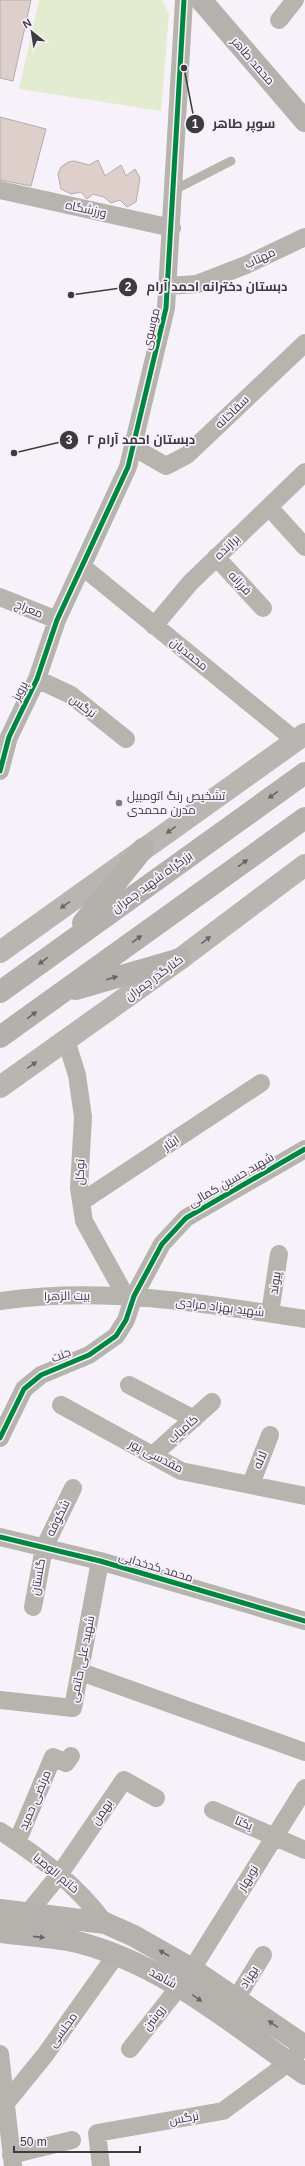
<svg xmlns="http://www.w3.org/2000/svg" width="305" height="2166" viewBox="0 0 305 2166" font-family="Helvetica,Cairo,sans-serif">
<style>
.green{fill:#e3ecd0}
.building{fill:#dfcfcb;stroke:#b0acad}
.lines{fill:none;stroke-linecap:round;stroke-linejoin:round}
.lane{stroke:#b5b4ad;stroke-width:9}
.street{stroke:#b5b4ad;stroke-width:18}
.secondary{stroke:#b4b2ad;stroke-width:22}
.primary{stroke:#b7b6b1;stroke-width:22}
.highway{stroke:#b3b1ac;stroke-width:22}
.cycleway-casing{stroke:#f8effc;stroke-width:8}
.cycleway{stroke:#00873e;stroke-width:5}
.oneway{fill:#676466}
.oneway2{fill:#686668}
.oneway3{fill:#676566}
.poi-dot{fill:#7f7b81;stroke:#f8effc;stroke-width:1.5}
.labels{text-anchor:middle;stroke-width:3.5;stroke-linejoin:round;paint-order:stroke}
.street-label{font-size:12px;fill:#3e3b40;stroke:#f8effc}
.poi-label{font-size:12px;fill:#3e3b40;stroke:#f8effc;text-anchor:start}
.leader{fill:none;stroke:#3e3b40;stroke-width:1.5}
.callout-dot{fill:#3e3b40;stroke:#f8effc;stroke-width:1.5}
.mark-label{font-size:12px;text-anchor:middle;font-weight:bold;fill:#fff}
.callout-label{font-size:13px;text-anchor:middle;font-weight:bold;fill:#3e3b40;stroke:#f8effc;stroke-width:3.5;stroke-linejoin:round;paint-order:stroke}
</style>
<rect width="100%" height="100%" fill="#f7f2f9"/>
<path class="green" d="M39,0H162L169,13L161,111L19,89Z"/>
<path class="building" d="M0,0H31L13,81L0,78Z
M0,117L46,129L31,186L0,180Z
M98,160L105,176L121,165L126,176L135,169L140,178L136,202L127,207L120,200L111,203L104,197L93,194L87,199L81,192L71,194L61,189L58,174L61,167L68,162L74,161L89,165Z"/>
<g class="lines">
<path class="lane" d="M174,190L231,161"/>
<path class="street" d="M279,20L295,0
M0,190L172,228
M168,286L197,284L246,265L305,237
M133,447L166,466L187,455L305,343
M269,507L305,547
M216,557L263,608
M83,567L296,741
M0,597L57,620
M154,626L190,583L305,472
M37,679L71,695L126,739
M0,771L9,737L37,679L57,620L128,467L166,308L184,0
M66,1040L77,1075L83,1117L79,1188L84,1221L125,1295
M81,1202L261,1083
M0,1301C102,1286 205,1303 305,1319
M270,1313L279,1254
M129,1385L194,1419
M61,1405L181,1471L305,1496
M0,1438L24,1389L41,1375L89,1355L116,1336L126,1320L134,1296L162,1244L186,1218L305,1149
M153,1455L212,1402
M251,1484L270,1435
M0,1537L100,1561L305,1621
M33,1607L44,1548L73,1488
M81,1672L305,1752
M0,1700L73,1708L100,1561
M213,1810L305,1850
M0,1831C40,1857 76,1884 105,1923
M17,1842L53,1757L66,1763L71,1756
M28,1913L59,1875L124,1780L156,1798
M192,1969L305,1788
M236,1999L263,1955
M130,2049L179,1987
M0,2054L13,2166
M6,2103L45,2055L116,1955
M11,2155L72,2140
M101,2166L97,2133L223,2111L288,2063L305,2045"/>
<path class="secondary" d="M201,0L305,121
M0,1910L105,1923L134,1936L192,1969L305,2046
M0,1932C27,1936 55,1936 81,1943C166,1966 234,2025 305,2074"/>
<path class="primary" d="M0,952L305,734
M0,1087L180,959L305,865"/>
<path class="highway" d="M83,923L143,849
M76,989L180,959
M0,992L305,773
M0,1037L305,818"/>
<g class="cycleway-casing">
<path id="cycleway" d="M0,771L9,737L37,679L57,620L128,467L166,308L184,0
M0,1438L24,1389L41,1375L89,1355L116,1336L126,1320L134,1296L162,1244L186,1218L305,1149
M0,1537L100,1561L305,1621"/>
</g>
<use href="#cycleway" class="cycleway"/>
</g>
<defs><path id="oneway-solid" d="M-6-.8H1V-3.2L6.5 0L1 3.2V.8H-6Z"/></defs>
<g class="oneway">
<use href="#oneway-solid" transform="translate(273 795) rotate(144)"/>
<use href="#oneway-solid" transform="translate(243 863) rotate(-36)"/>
<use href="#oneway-solid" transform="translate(137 939) rotate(-36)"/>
<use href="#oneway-solid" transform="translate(43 961) rotate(144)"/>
<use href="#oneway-solid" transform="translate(112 978) rotate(-16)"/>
<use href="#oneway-solid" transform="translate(32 1015) rotate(-36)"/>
</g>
<g class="oneway2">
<use href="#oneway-solid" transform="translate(171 830) rotate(144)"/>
<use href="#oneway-solid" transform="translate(65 905) rotate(145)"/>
<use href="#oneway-solid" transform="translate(206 940) rotate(-37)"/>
<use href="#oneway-solid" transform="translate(32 1065) rotate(-35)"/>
</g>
<g class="oneway3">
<use href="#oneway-solid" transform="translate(39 1937) rotate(6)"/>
<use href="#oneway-solid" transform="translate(164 1953) rotate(-150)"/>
<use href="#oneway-solid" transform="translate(197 1998) rotate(35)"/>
<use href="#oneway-solid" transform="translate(273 2024) rotate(-146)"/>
</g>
<circle class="poi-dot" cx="119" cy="803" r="4"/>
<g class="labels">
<g class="street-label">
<text transform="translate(253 61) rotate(49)" y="4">محمد طاهر</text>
<text transform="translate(86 209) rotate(12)" y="4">ورزشگاه</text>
<text transform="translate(260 258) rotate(-25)" y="4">مهتاب</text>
<text transform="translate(151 329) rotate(-77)" y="4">موسوی</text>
<text transform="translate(232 412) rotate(-44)" y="4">سقاخانه</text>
<text transform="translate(227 547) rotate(-44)" y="4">برازنده</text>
<text transform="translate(240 583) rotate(47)" y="4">فرزانه</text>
<text transform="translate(29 609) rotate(22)" y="4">معراج</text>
<text transform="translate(189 654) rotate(39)" y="4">محمدیان</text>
<text transform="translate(20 691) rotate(-63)" y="4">پرویز</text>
<text transform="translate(83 706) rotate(37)" y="4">نرگس</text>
<text transform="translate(152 882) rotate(-36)" y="4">بزرگراه شهید چمران</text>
<text transform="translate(154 978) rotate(-36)" y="4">کنارگذر چمران</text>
<text transform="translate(171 1143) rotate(-34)" y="4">ایثار</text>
<text transform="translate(80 1172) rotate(-88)" y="4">توکل</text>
<text transform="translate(231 1180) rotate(-30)" y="4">شهید حسین کمالی</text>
<text transform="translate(275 1283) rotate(-82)" y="4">پیوند</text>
<text transform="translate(67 1296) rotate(-1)" y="4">بیت الزهرا</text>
<text transform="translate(220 1307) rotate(7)" y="4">شهید بهزاد مرادی</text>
<text transform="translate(61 1355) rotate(-22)" y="4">جنت</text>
<text transform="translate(183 1429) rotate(-42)" y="4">کامیاب</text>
<text transform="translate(156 1456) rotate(27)" y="4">مقدسی پور</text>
<text transform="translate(260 1460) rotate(-68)" y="4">لاله</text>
<text transform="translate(58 1518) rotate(-64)" y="4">شکوفه</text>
<text transform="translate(156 1567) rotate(17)" y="4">محمد کدخدایی</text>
<text transform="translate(38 1577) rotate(-80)" y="4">گلستان</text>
<text transform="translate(82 1659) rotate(-79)" y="4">شهید علی حاتمی</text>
<text transform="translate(35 1800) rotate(-67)" y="4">مرتضی حمید</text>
<text transform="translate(102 1812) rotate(-56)" y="4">بهمن</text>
<text transform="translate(244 1823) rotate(23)" y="4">یکتا</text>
<text transform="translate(56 1873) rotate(40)" y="4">خاتم الوصیا</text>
<text transform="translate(248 1878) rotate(-58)" y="4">نوبهار</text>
<text transform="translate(249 1977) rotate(-58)" y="4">بهزاد</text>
<text transform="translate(163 1978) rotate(29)" y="4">شاهد</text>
<text transform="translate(154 2018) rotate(-52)" y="4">روشن</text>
<text transform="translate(63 2030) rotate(-54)" y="4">مجلسی</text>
<text transform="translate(184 2118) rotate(-10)" y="4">نرگس</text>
</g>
<g class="poi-label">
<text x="127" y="800">تشخیص رنگ اتومبیل<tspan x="127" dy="14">مدرن محمدی</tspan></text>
</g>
</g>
<path class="leader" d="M184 68L195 124M71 295L128 287M14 453L69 440"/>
<g class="callout-dot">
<circle cx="184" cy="68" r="4"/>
<circle cx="71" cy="295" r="4"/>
<circle cx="14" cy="453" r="4"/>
<circle cx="195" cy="124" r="10"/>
<circle cx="128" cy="287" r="10"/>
<circle cx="69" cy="440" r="10"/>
</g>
<g class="mark-label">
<text x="195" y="128">1</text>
<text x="128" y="291">2</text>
<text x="69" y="444">3</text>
</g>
<g class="callout-label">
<text x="244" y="128">سوپر طاهر</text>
<text x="217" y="291">دبستان دخترانه احمد آرام</text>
<text x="141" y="444">دبستان احمد آرام ۲</text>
</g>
<g transform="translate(32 32) rotate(330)" stroke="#f8effc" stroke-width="3" paint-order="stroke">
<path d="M0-3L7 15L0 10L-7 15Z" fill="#3e3b40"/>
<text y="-6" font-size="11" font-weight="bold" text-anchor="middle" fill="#3e3b40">N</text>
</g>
<path d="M14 2146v6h126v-6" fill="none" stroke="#3e3b40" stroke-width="2"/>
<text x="20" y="2146" font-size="12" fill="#3e3b40" stroke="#f8effc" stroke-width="3" paint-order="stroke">50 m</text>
</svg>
